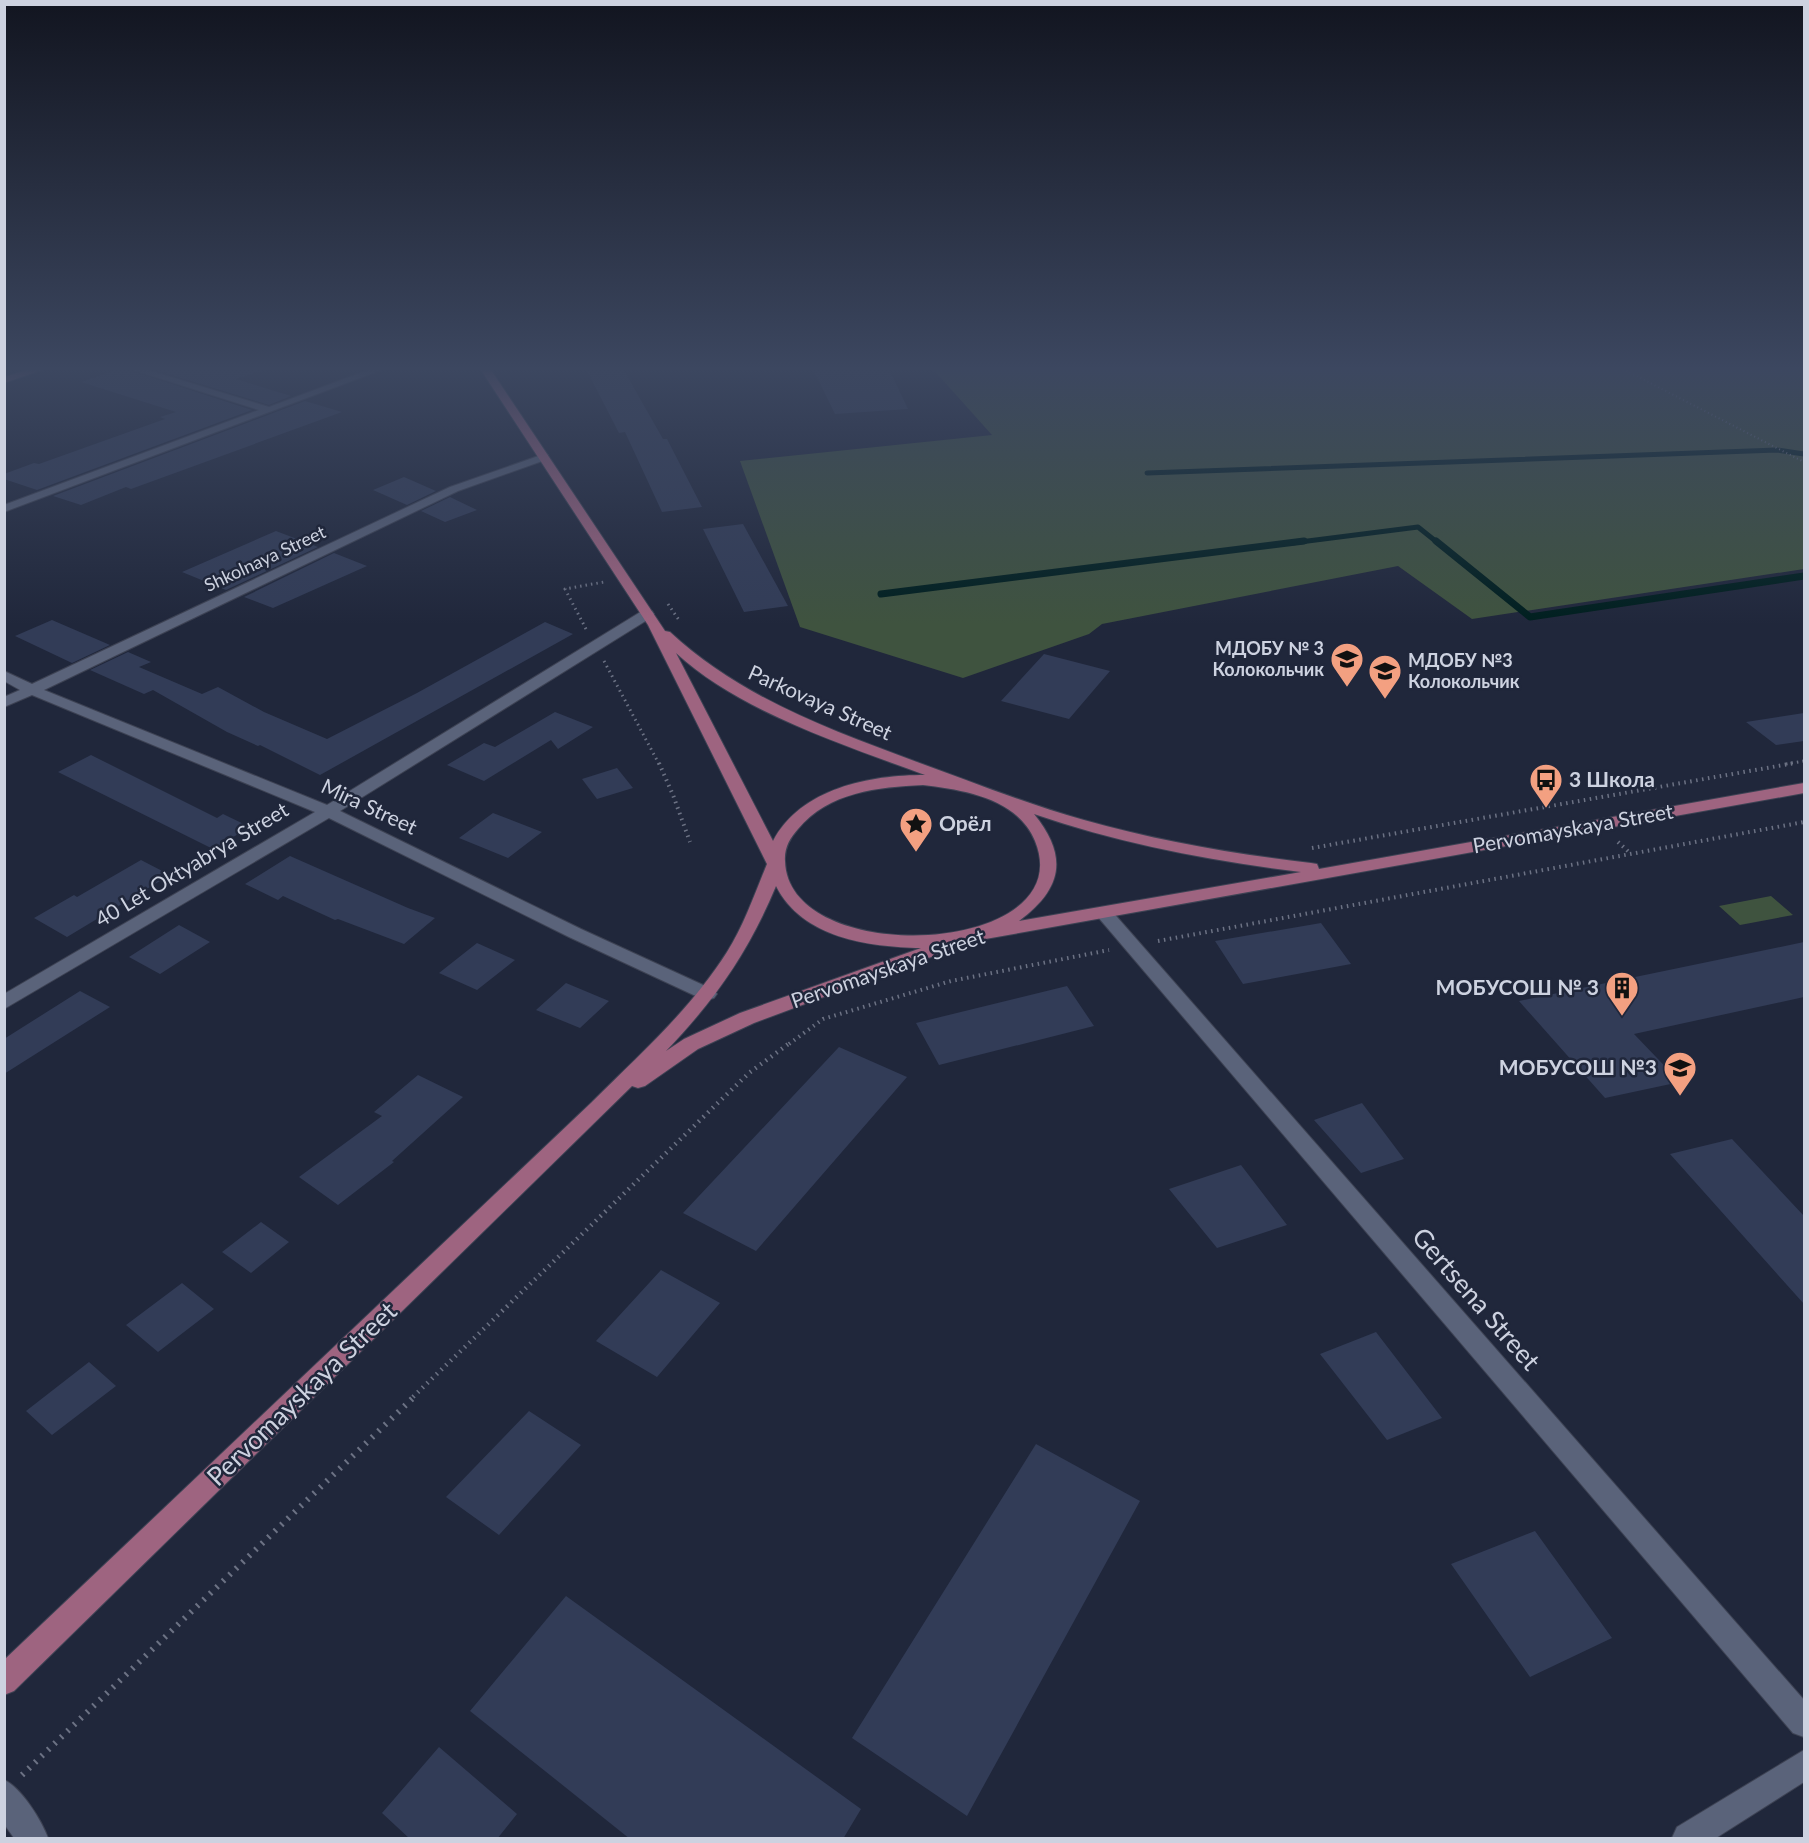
<svg xmlns="http://www.w3.org/2000/svg" width="1809" height="1843" viewBox="0 0 1809 1843" font-family="Lato,sans-serif">
<style>
.green{fill:#3f533f}
.lines{fill:none;stroke-linecap:round;stroke-linejoin:round}
.stream-far1{stroke:#001f1f;stroke-width:5}
.stream{stroke:#001f1f;stroke-width:7}
.building{fill:#323c57}
.minor-casing{stroke:#3d4253;stroke-width:2}
.major-casing{stroke:#3d4253;stroke-width:2}
.path-far4{stroke:#6c7284;stroke-width:2;stroke-dasharray:1 3;stroke-linecap:butt}
.path-far3{stroke:#6c7284;stroke-width:3;stroke-dasharray:1.5 4;stroke-linecap:butt}
.path-far2{stroke:#6c7284;stroke-width:4;stroke-dasharray:1.5 4.5;stroke-linecap:butt}
.path-far1{stroke:#6c7284;stroke-width:4.5;stroke-dasharray:1.5 5;stroke-linecap:butt}
.path{stroke:#6c7284;stroke-width:6;stroke-dasharray:2 7;stroke-linecap:butt}
.minor{fill:#5a637a;fill-rule:evenodd}
.major{fill:#9e6480;fill-rule:evenodd}
.labels{text-anchor:middle;stroke-width:5;stroke-linejoin:round;paint-order:stroke}
.far-street-label{font-size:18px;fill:#cdd2e0;stroke:#20273b}
.far-poi-label{font-size:18px;font-weight:bold;fill:#cdd2e0;stroke:#20273b;text-anchor:end}
.street-label{font-size:21px;fill:#cdd2e0;stroke:#20273b}
.poi-label{font-size:21px;font-weight:bold;fill:#cdd2e0;stroke:#20273b;text-anchor:start}
.near-street-label{font-size:26px;fill:#cdd2e0;stroke:#20273b}
</style>
<rect width="100%" height="100%" fill="#20273b"/>
<path class="green" d="M931,367H1804V569L1472,619L1398,566L1102,624L1089,634L963,678L800,627L740,461L992,435Z
M1771,896L1793,915L1740,925L1719,906Z"/>
<g class="lines">
<path class="stream-far1" d="M1147,473L1777,450L1804,454
M1292,543L1418,527L1438,543"/>
<path class="stream" d="M1436,541L1530,617L1804,576
M881,594L1304,541"/>
</g>
<path class="building" d="M145,367H260L261,371L236,379L291,396L269,405Z
M585,367H622L663,439H667L702,507L662,512L625,432L619,433Z
M812,367H888L908,409L835,414Z
M122,368L252,410L37,490L4,479V474L34,463L39,464L165,419L160,417L176,412L81,382Z
M305,401L342,412L131,489L126,487L81,505L53,496Z
M404,477L436,491L407,505L373,490Z
M450,497L477,510L445,522L421,511Z
M743,524L788,606L744,612L703,529Z
M276,531L318,547L226,590L182,572Z
M334,553L367,566L273,608L244,597Z
M52,620L110,645L72,663L15,636Z
M545,622L573,634L320,775L260,745L258,746L227,732L153,690L144,694L90,670L128,652L151,662L139,667L202,694L218,687L264,712L327,739L417,693Z
M1044,654L1110,671L1069,719L1001,701Z
M555,712L593,727L558,749L551,740L484,781L447,765L484,743L495,747Z
M1804,713V741L1776,745L1746,722Z
M91,755L217,818L223,814L250,827L213,849L58,772Z
M617,768L633,788L597,799L582,779Z
M493,813L542,832L508,858L459,838Z
M290,856L408,908L435,918L404,944L338,919L335,920L283,896L278,900L245,884Z
M141,860L170,875L67,937L34,918L74,895L77,897Z
M1321,923L1351,964L1243,984L1215,941Z
M179,925L210,942L160,974L129,957Z
M1804,942V997L1634,1034L1680,1082L1605,1098L1519,1001Z
M477,943L515,960L477,990L439,973Z
M566,983L609,1001L580,1028L536,1010Z
M1067,986L1094,1026L939,1065L916,1023Z
M80,991L110,1007L4,1074V1039Z
M839,1047L907,1077L756,1251L683,1213Z
M418,1075L463,1097L392,1161L394,1162L338,1205L299,1177L382,1116L374,1112Z
M1362,1103L1404,1159L1361,1173L1314,1120Z
M1732,1139L1804,1216V1304L1670,1154Z
M1241,1165L1287,1225L1217,1248L1169,1189Z
M261,1222L289,1242L251,1273L222,1252Z
M661,1270L720,1303L657,1377L596,1341Z
M182,1283L214,1309L158,1352L126,1325Z
M1376,1332L1442,1418L1387,1440L1320,1354Z
M89,1362L116,1386L52,1435L26,1411Z
M529,1411L581,1445L499,1535L446,1497Z
M1036,1444L1140,1501L967,1816L852,1738Z
M1535,1531L1612,1638L1530,1677L1451,1564Z
M566,1596L861,1809L843,1839H630L470,1711Z
M439,1747L517,1814L497,1839H410L382,1813Z"/>
<g class="lines">
<g class="minor-casing">
<path id="minor" d="M124,367H138L269,407L376,367H389L4,512V505L259,410Z
M544,454L548,455V459L458,491L44,690L327,805L642,611H652L654,614L652,617L340,811L581,929L714,990L717,994L714,998L707,1000L700,998L569,937L329,818L4,1009V994L315,812L32,695L4,707V697L20,690L4,681V671L32,684L450,487Z
M1104,907L1110,909L1804,1700V1737L1793,1733L1098,917L1095,913L1098,909Z
M1804,1750V1782L1716,1838H1672L1677,1827Z
M4,1780C21,1787 42,1821 48,1838H14L4,1824Z"/>
</g>
<g class="major-casing">
<path id="major" d="M37,367H51L4,383V377Z
M479,367H489L665,631L670,632C740,697 828,729 917,762C972,782 1027,804 1084,820C1158,841 1234,854 1311,863L1317,864L1319,869L1804,783V793L974,941L754,1023L698,1049L645,1086L638,1088L632,1086L14,1691L4,1695V1660L592,1102C639,1055 691,1009 727,952C744,925 755,893 767,864L648,625ZM676,653C740,712 844,745 925,775C870,775 801,788 773,841ZM923,785C964,790 1017,798 1035,841C1082,956 788,970 785,861C784,848 790,838 798,829C829,792 878,787 923,785ZM1034,814C1121,844 1211,861 1301,872L1019,921C1062,889 1069,857 1034,814ZM776,886C802,938 869,947 921,948L740,1013L684,1039L666,1051C715,1000 749,951 776,886Z"/>
</g>
<path class="path-far4" d="M1619,367L1804,462"/>
<path class="path-far3" d="M668,604L679,620
M586,629L565,589L604,582
M604,661L659,764
M1786,764L1804,761"/>
<path class="path-far2" d="M659,763L673,795L690,842
M1618,842L1630,853
M1312,848L1795,763
M1158,941L1804,822
M789,1044L823,1019L951,981L1109,950"/>
<path class="path-far1" d="M413,1397L749,1073L791,1042"/>
<path class="path" d="M22,1775L415,1396"/>
<use href="#minor" class="minor"/>
<use href="#major" class="major"/>
</g>
<linearGradient id="sky" x2="0" y2="1"><stop stop-color="#121520"/><stop offset="0.59" stop-color="#3c4760"/><stop offset="1" stop-color="#3c4760" stop-opacity="0"/></linearGradient>
<rect width="1809" height="625" fill="url(#sky)"/>
<defs>
<g id="school-pin" transform="scale(1.725)"><path d="M0 17L-7.5 6A9.5 9.5 0 1 1 7.5 6Z" fill="#f3a081" stroke="#20273b"/><path d="M0-5L7-2L0 1L-7-2ZM-4 1L0 2.5L4 1V4Q0 6-4 4Z" fill="#111"/></g>
<g id="bus-pin" transform="scale(1.725)"><path d="M0 17L-7.5 6A9.5 9.5 0 1 1 7.5 6Z" fill="#f3a081" stroke="#20273b"/><path d="M-5-6H5V4H4V6H2V4H-2V6H-4V4H-5ZM-3.5-4V0h7V-4ZM-3.5 1.2v1.5H-2V1.2ZM2 1.2v1.5H3.5V1.2Z" fill="#111"/></g>
<g id="sight-pin" transform="scale(1.725)"><path d="M0 17L-7.5 6A9.5 9.5 0 1 1 7.5 6Z" fill="#f3a081" stroke="#20273b"/><path d="M0-6L1.8-2.2L6-1.7L2.9 1.2L3.7 5.4L0 3.3L-3.7 5.4L-2.9 1.2L-6-1.7L-1.8-2.2Z" fill="#111"/></g>
<g id="building-pin" transform="scale(1.725)"><path d="M0 17L-7.5 6A9.5 9.5 0 1 1 7.5 6Z" fill="#f3a081" stroke="#20273b"/><path d="M-4-6H4V6H1V3H-1V6H-4ZM-2.5-4.3h1.7v1.8h-1.7ZM.8-4.3h1.7v1.8H.8ZM-2.5-1h1.7V.8h-1.7ZM.8-1h1.7V.8H.8Z" fill="#111"/></g>
</defs>
<g fill-rule="evenodd">
<use href="#school-pin" x="1347" y="659"/>
<use href="#school-pin" x="1385" y="671"/>
<use href="#bus-pin" x="1546" y="780"/>
<use href="#sight-pin" x="916" y="824"/>
<use href="#building-pin" x="1622" y="988"/>
<use href="#school-pin" x="1680" y="1068"/>
</g>
<g class="labels">
<g class="far-street-label">
<text transform="translate(265 559) rotate(-25)" y="6">Shkolnaya Street</text>
</g>
<g class="far-poi-label">
<text x="1324" y="655">МДОБУ № 3<tspan x="1324" dy="21">Колокольчик</tspan></text>
<text x="1408" y="667" text-anchor="start">МДОБУ №3<tspan x="1408" dy="21">Колокольчик</tspan></text>
</g>
<g class="street-label">
<text transform="translate(820 703) rotate(24)" y="7">Parkovaya Street</text>
<text transform="translate(369 807) rotate(25)" y="7">Mira Street</text>
<text transform="translate(1573 829) rotate(-10)" y="7">Pervomayskaya Street</text>
<text transform="translate(192 865) rotate(-31)" y="7">40 Let Oktyabrya Street</text>
<text transform="translate(888 969) rotate(-19)" y="7">Pervomayskaya Street</text>
</g>
<g class="poi-label">
<text x="1569" y="787">3 Школа</text>
<text x="939" y="831">Орёл</text>
<text x="1599" y="995" text-anchor="end">МОБУСОШ № 3</text>
<text x="1657" y="1075" text-anchor="end">МОБУСОШ №3</text>
</g>
<g class="near-street-label">
<text transform="translate(1476 1299) rotate(49)" y="9">Gertsena Street</text>
<text transform="translate(302 1394) rotate(-44)" y="9">Pervomayskaya Street</text>
</g>
</g>
<rect width="1809" height="1843" fill="none" stroke="#cdd2e0" stroke-width="12"/>
</svg>
